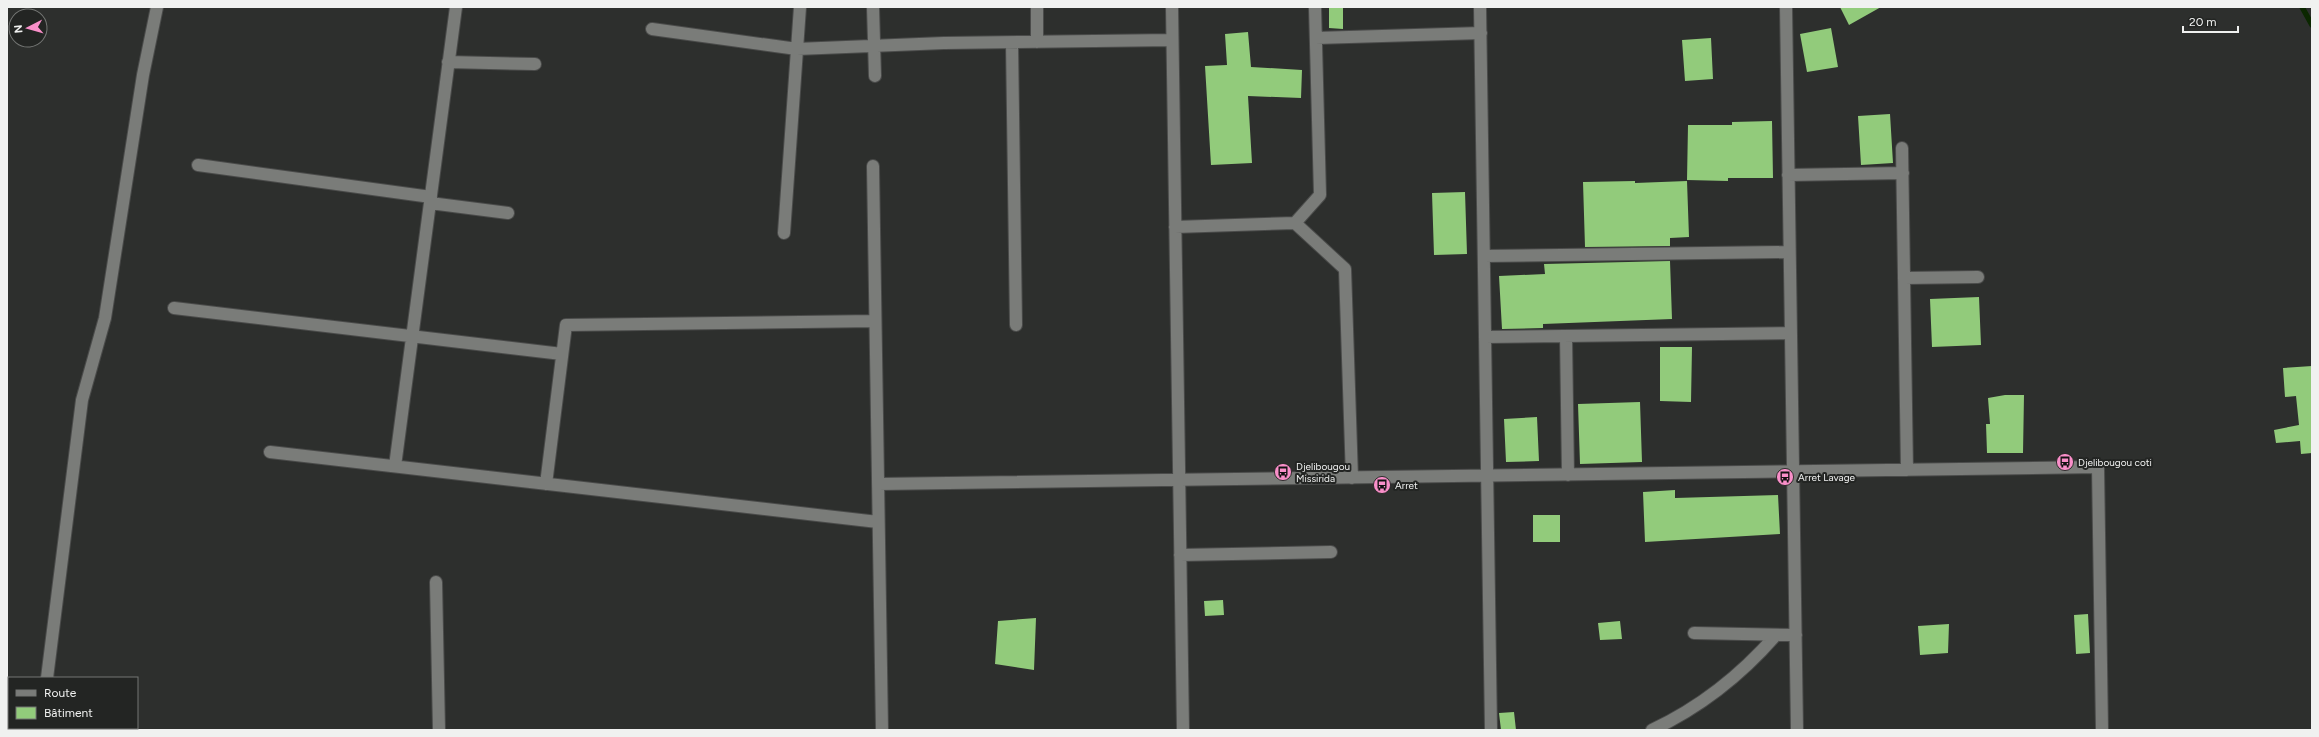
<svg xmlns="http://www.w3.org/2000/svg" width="2319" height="737" viewBox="0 0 2319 737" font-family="Figtree,sans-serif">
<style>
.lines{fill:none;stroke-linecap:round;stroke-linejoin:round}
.stream{stroke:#0b2700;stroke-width:5.5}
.building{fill:#92cb7b}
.street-casing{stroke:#4a4b4a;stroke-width:14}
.street{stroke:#7a7c79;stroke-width:12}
.labels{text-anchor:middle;stroke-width:4;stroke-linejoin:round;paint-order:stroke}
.poi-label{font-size:10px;fill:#f0f1f0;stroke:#232523;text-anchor:start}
</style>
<rect width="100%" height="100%" fill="#2d2f2d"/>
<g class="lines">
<path class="stream" d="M2302,7L2312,25"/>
</g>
<path class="building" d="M1329,7H1343V29L1329,28Z
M1840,7H1881L1849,25Z
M1831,28L1838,67L1807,72L1800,34Z
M1248,32L1251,67L1302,70L1301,98L1248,96L1252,163L1211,165L1205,66L1227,65L1225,34Z
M1711,38L1713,79L1685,81L1682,40Z
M1890,114L1893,163L1861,165L1858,116Z
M1772,121L1773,178H1728V181L1687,180L1688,125H1732V122Z
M1635,181V183L1687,181L1689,237L1670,238V246L1585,247L1583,182Z
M1465,192L1467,254L1434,255L1432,193Z
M1670,261L1672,319L1543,324V328L1502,329L1499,276L1545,274L1544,264Z
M1979,297L1981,345L1932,347L1930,299Z
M1660,347H1692L1691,402L1660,401Z
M2312,366V453L2301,454L2300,441L2276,443L2274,430L2299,425L2296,396L2285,397L2283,368Z
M2005,395H2024L2023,453H1987L1986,424H1990L1988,398Z
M1640,402L1642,462L1580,464L1578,404Z
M1537,417L1539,461L1506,462L1504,419Z
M1675,490V498L1778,495L1780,534L1645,542L1643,492Z
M1533,515H1560V542H1533Z
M1223,600L1224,615L1205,616L1204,601Z
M2088,614L2090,653L2076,654L2074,615Z
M1036,618L1034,670L995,664L998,621Z
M1620,621L1622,639L1600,640L1598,623Z
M1949,624L1948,653L1920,655L1918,626Z
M1514,712L1516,730H1501L1499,713Z"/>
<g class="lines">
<g class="street-casing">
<path id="street" d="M873,7L875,76
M1037,7V42
M1172,7L1183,730
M1480,7L1491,730
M1786,7L1797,730
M652,29L797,49L944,43L1172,40
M1316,38L1481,33
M1012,43L1016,325
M448,62L535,64
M1902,148L1907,470
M198,165L431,197
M873,166L882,730
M1788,175L1903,173
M430,203L508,213
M1295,223L1320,195L1315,7
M1175,227L1295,223L1345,269L1352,478
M784,233L800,7
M1484,256L1789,252
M1904,278L1978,277
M174,308L562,354
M1566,336L1568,475
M1485,337L1791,333
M270,452L878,522
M395,466L456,7
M546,484L566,325L875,321
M878,484L2098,467L2102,730
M1180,555L1331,552
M436,582L439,730
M1694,633L1796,635
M47,678L82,400L105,318L143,75L157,7
M39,730L41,728
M1652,730C1699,708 1742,674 1776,635"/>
</g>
<use href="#street" class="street"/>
</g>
<defs>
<g id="bus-disc" transform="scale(0.9)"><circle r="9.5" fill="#f98fc9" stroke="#232523"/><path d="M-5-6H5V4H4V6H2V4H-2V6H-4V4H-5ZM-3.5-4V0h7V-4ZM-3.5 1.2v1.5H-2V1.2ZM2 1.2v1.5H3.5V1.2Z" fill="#111"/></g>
</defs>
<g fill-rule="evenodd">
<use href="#bus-disc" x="2065" y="462"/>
<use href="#bus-disc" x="1283" y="472"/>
<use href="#bus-disc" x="1785" y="477"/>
<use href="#bus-disc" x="1382" y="485"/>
</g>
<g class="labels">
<g class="poi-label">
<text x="2078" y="466">Djelibougou coti</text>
<text x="1296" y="470">Djelibougou<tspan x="1296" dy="12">Missirida</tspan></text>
<text x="1798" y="481">Arret Lavage</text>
<text x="1395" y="489">Arret</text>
</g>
</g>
<rect width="2319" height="737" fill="none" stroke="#f0f1f0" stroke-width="16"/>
<rect x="8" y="677" width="130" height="52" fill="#232523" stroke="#757775"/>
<rect x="16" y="690" width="20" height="6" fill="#7a7c79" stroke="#757775"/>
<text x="44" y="697" font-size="12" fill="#f0f1f0">Route</text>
<rect x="16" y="707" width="20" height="12" fill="#92cb7b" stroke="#757775"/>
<text x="44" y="717" font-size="12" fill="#f0f1f0">Bâtiment</text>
<g transform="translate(28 28) rotate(264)"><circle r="19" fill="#232523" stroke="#757775"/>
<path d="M0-3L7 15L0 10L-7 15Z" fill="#f98fc9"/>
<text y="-6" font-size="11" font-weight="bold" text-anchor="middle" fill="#f0f1f0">N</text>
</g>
<path d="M2183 26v6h55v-6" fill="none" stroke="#f0f1f0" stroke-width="2"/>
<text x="2189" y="26" font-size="12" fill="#f0f1f0" stroke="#232523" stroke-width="3" paint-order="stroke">20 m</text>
</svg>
